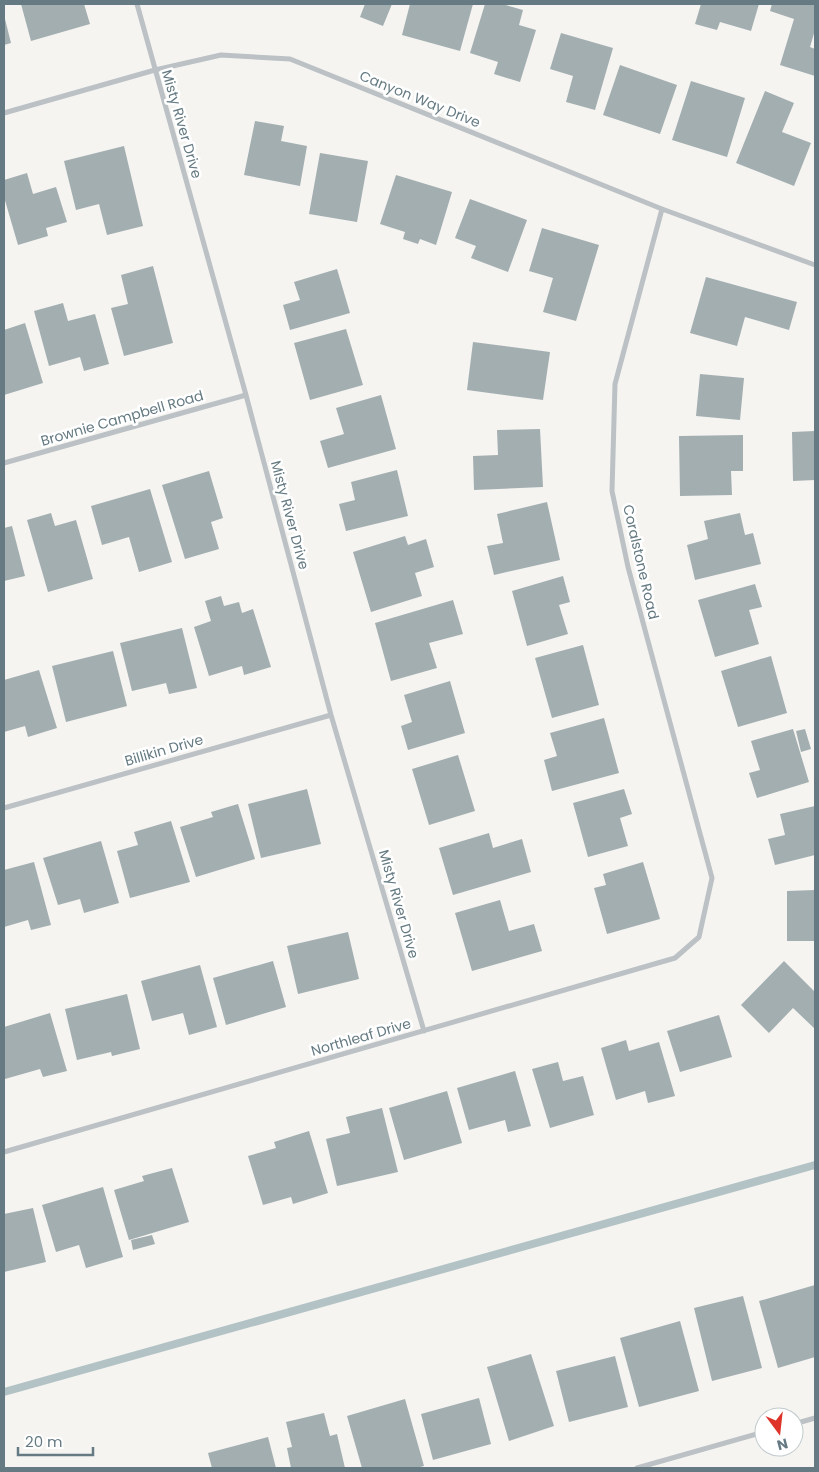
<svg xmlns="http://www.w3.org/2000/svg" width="819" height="1472" viewBox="0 0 819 1472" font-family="Poppins,sans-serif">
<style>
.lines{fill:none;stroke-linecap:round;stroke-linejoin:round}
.stream{stroke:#b3c3c5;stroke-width:8}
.building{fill:#a3aeb1}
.street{stroke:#bbc1c4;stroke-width:5}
.labels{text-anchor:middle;stroke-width:5;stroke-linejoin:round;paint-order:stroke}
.street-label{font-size:14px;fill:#657a82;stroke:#fff}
</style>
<rect width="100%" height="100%" fill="#f5f4f1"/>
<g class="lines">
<path class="stream" d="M4,1392L815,1165"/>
</g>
<path class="building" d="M21,4H84L90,24L31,41Z
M365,4H392L383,26L360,17Z
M410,4H473L460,51L402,35Z
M485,4H502L523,10L519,25L536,30L520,82L494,74L498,62L470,53Z
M701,4H759L751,31L720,22L717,30L695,24Z
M772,4H815V30L810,47L815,49V76L780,65L794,19L770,11Z
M4,15L11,43L4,45Z
M561,33L613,48L595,110L566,102L573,76L550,69Z
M620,65L677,85L660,134L603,115Z
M691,81L745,98L727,157L672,140Z
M765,91L794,103L782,132L811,143L794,186L736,163Z
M255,121L284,126L281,141L307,146L300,186L244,175Z
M124,146L143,226L107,235L99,204L76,210L64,161Z
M320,153L368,161L357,222L309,214Z
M27,173L33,194L56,187L67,222L46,228L48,236L18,245L4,197V180Z
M396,175L452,192L436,245L420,239L418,244L403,239L405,232L380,224Z
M470,199L527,220L508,272L471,258L476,246L455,238Z
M542,228L599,245L576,321L543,312L553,278L529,271Z
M153,266L173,343L124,356L111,308L128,304L121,275Z
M337,269L350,313L290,330L283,305L300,300L294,282Z
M706,277L797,302L789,330L745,317L737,346L690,333Z
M63,303L68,321L95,314L109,364L84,371L80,357L49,366L34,311Z
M25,323L43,383L4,395V330Z
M346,329L363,385L310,400L294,343Z
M473,342L550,352L543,400L467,390Z
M700,374L744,378L740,420L696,416Z
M381,395L396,449L328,468L320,441L344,434L336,408Z
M540,429L543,487L474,490L473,456L498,455L497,430Z
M815,431V480L793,481L792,432Z
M743,435V471H731L732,495L680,496L679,436Z
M397,470L408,516L346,531L339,504L355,500L351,482Z
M209,471L223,518L211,522L219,549L185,559L162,485Z
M150,489L172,562L139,572L129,537L102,545L91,506Z
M547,502L560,560L494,575L487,546L503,543L497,514Z
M51,513L55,526L76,520L93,579L48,592L27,520Z
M740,513L745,535L753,533L761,564L695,580L687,545L708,539L704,521Z
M12,526L25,576L4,581V528Z
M405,536L408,545L426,539L434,567L415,573L422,596L371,612L353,552Z
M563,576L570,602L559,605L568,634L527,646L512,591Z
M755,584L762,607L749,610L759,644L715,657L698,600Z
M221,596L224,606L239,602L242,613L253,609L271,667L244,675L242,666L209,676L194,627L211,621L205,601Z
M453,600L463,634L429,643L437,668L391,681L375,623Z
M182,628L197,688L169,694L166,683L132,691L120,643Z
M583,645L599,705L552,718L535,658Z
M113,651L127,706L66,722L52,666Z
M771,656L787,713L738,727L721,671Z
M39,670L57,728L28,737L25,726L4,732V680Z
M450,681L465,733L408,750L401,726L412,722L404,695Z
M604,718L619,773L552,791L544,760L557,756L550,733Z
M793,729L809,782L757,798L749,773L760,770L751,741Z
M805,729L811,749L801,752L796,731Z
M458,755L475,811L429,825L412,769Z
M307,789L321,844L261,858L248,804Z
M624,789L632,814L620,818L628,846L588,857L573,803Z
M238,804L255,859L196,877L180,827L213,817L211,812Z
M815,806V855L775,865L768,839L785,835L780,814Z
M171,821L190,882L130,898L117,851L138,845L134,832Z
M489,833L493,848L522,839L531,872L453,895L439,848Z
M101,841L119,903L84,913L80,899L58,905L43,858Z
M34,862L51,925L31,930L28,920L4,927V870Z
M643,862L660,919L607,934L594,888L606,885L603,874Z
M815,890V941H787V891Z
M500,900L509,931L534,924L542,951L472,971L455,913Z
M348,932L359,979L298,994L287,946Z
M273,961L286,1007L226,1025L213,978Z
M784,961L815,992V1029L793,1008L769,1033L741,1005Z
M200,965L217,1027L189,1035L183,1013L152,1021L141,981Z
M127,994L140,1049L112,1056L111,1052L77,1060L65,1009Z
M50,1013L67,1071L43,1077L40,1069L5,1079L4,1027Z
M719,1015L732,1057L680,1072L667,1031Z
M626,1040L629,1051L659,1042L675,1096L648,1103L645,1091L616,1100L601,1048Z
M558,1062L563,1081L583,1076L594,1115L550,1128L532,1069Z
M515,1071L531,1126L508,1132L505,1120L469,1130L457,1088Z
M447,1091L462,1143L404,1160L389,1108Z
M382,1108L398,1172L337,1186L326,1139L350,1133L346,1117Z
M309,1131L328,1193L293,1204L291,1197L263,1205L248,1156L276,1148L274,1142Z
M172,1168L189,1222L129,1240L114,1190L144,1181L142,1176Z
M103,1187L123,1257L86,1268L79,1245L56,1252L42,1205Z
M33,1208L46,1262L4,1272V1214Z
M152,1235L155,1244L133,1250L131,1240Z
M815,1285V1357L778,1368L759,1301Z
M743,1296L762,1368L712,1381L694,1308Z
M680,1321L699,1391L639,1407L620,1338Z
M531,1354L554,1426L509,1441L487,1367Z
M615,1356L628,1407L569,1422L556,1371Z
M479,1398L491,1444L433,1460L421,1414Z
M405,1399L424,1466L416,1468H362L347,1416Z
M324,1413L330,1436L337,1434L345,1468H291L287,1448L292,1447L286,1422Z
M268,1437L276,1468H212L208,1453Z"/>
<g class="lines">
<path class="street" d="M137,4L246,395L331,715L424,1031
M4,113L155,70L221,55L290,59L662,209L815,265
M4,463L246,395
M4,808L331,715
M4,1152L675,958L699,937L712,878L628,567L612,491L615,384L662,209
M794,1424L815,1418
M637,1468L764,1432"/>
</g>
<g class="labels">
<g class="street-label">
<text transform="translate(420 99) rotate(22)" y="5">Canyon Way Drive</text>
<text transform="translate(182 124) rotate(74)" y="5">Misty River Drive</text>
<text transform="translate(122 418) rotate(-16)" y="5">Brownie Campbell Road</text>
<text transform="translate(290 515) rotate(75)" y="5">Misty River Drive</text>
<text transform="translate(641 562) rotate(77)" y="5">Coralstone Road</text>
<text transform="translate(164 750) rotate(-16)" y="5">Billikin Drive</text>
<text transform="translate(399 904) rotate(74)" y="5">Misty River Drive</text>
<text transform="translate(361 1037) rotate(-16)" y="5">Northleaf Drive</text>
</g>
</g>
<rect width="819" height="1472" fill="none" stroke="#657a82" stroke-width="10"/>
<g transform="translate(779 1432) rotate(165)"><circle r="24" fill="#ffffff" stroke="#c1cacd"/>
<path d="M0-4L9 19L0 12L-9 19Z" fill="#de3329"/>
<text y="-8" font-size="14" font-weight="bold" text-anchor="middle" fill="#657a82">N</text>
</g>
<path d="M18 1447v8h75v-8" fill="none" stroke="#657a82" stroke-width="2.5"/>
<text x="25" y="1447" font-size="15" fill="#657a82" stroke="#ffffff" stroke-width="4" paint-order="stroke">20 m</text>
</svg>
